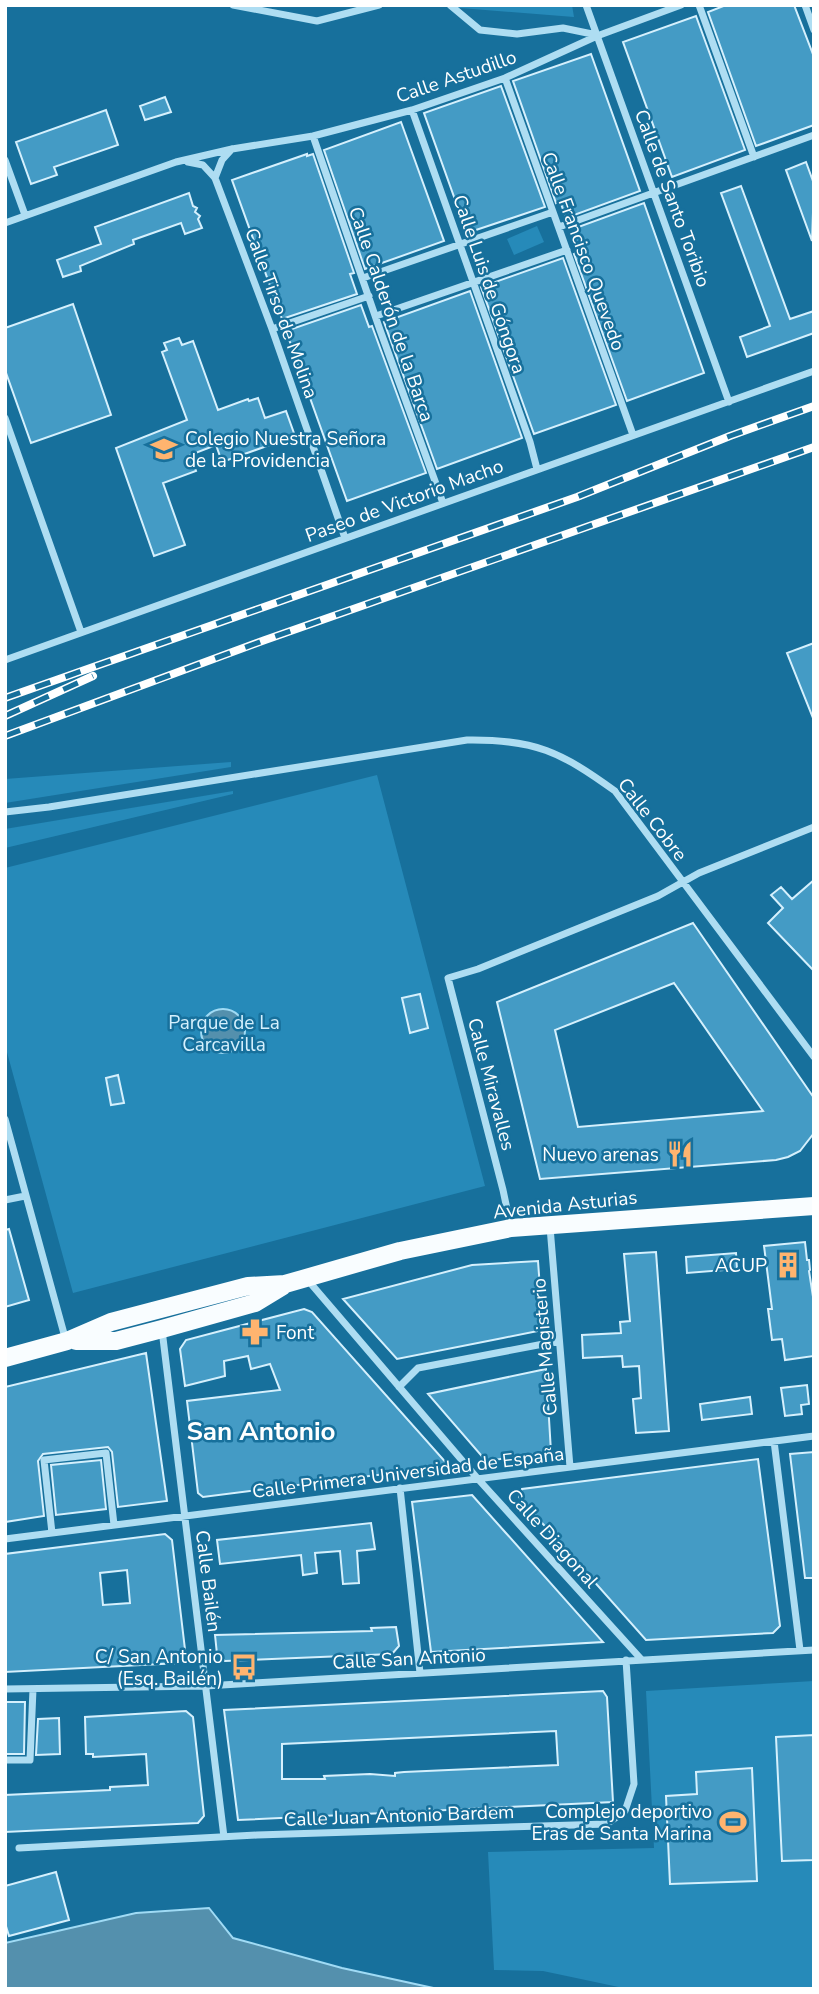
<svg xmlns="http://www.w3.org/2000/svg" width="819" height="1994" viewBox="0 0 819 1994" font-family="'Nunito Sans',sans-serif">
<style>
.green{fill:#268ab9}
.water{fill:#5490ad;stroke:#a0dbf5;stroke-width:2}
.building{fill:#449bc5;stroke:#d5f0fd;stroke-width:2;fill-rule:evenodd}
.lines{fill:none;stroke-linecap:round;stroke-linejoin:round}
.street{stroke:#aeddf2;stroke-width:7}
.primary{stroke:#f9fdff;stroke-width:18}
.rail-casing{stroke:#fff;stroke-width:8}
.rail{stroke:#17709c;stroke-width:5;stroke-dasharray:16;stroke-linecap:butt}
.labels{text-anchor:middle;stroke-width:5;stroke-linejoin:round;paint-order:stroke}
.street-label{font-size:19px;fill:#fff;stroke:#17709c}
.poi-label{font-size:19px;fill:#fff;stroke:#17709c;text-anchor:end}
.park-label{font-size:19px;fill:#d5f0fd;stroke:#17709c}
.district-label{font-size:26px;font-weight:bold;fill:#fff;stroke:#17709c}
</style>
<rect width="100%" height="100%" fill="#17709c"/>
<path class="green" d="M448,5H572L574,17L448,7Z
M537,226L544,242L514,255L507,239Z
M231,762V767L5,803V779Z
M377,775L485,1186L73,1293L5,1045V868Z
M233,791V794L5,848V829Z
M814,1681V1989H628L543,1971L494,1970L488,1852L654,1848L646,1691Z"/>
<path class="water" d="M201 1031a22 22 0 1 1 44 0a22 22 0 1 1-44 0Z
M209,1908L233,1938L342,1968L438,1989H5V1943L136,1913Z"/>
<path class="building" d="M726,5H794L814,57V125L756,146L708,12Z
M696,16L745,150L672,177L623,42Z
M591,54L640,191L566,218L560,201L556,203L513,81Z
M501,86L545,207L467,233L424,113Z
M165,97L171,112L145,120L140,106Z
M106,110L118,145L54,167L57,175L31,184L16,142Z
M401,122L444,241L365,269L324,150Z
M307,154V156L313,154L354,273L350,274L357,294L282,319L232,180Z
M806,162L814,184L812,241L786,170Z
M741,186L790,319L814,311V333L747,357L740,337L770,326L721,193Z
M189,193L193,206L197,208L195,212L200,216L198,219L202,228L185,234L181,223L133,240L134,244L80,266L81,271L63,277L57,260L101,244L95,227Z
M644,203L704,373L627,401L574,254L578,252L570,230Z
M563,258L616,405L534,434L481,287Z
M470,291L522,438L437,469L384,322Z
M73,304L111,415L31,443L5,370V328Z
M361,305L369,327L372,326L426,473L347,501L286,331Z
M179,338L182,345L193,341L218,410L248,399L249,401L258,398L265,418L286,411L295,436L222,462L216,445L190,455L196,471L163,483L185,545L154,556L116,448L187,420L162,352L167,350L164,343Z
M814,643V718H813L787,653Z
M814,880V971L768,923L783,908L771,895L781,887L792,899Z
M693,923L814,1098V1133L800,1151L788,1157L776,1160L540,1179L497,1002ZM674,983L763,1111L578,1127L555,1030Z
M420,994L428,1028L410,1033L402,998Z
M118,1075L124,1103L111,1105L106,1078Z
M9,1229L29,1300L5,1307V1230Z
M805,1242L807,1260H809L810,1270L809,1271L814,1303V1356L785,1360L782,1339L772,1340L768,1309H772L764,1246Z
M656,1252L669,1431L636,1433L633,1399L641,1398L639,1366L623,1367L622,1356L583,1358L582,1335L621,1333L620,1322L630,1321L624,1254Z
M736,1253L737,1269L687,1273L686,1257Z
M538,1261L543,1330L503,1338L397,1359L343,1299L472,1265Z
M304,1309L312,1312L449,1466L203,1497L198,1493L187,1401L280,1390L270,1364L251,1369L248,1356L224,1361L225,1376L185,1386L180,1349L186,1340Z
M146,1353L167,1501L118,1507L112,1452L108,1447L43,1454L38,1461L44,1516L5,1522V1387Z
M546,1369L551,1452L486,1461L428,1394Z
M807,1385L809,1404L801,1405L802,1414L785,1416L781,1388Z
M750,1397L752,1414L702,1420L700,1404Z
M814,1452V1578H805L790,1454Z
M758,1459L780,1626L773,1633L646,1640L519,1497L522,1489Z
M101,1460L106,1509L56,1515L51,1465Z
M472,1495L505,1532L603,1642L431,1652L412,1502Z
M371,1523L375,1549L357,1551L359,1583L343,1584L340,1551L315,1553L317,1573L303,1575L301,1555L220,1564L217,1540Z
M165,1534L172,1540L186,1658L181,1663L5,1672V1554ZM127,1570L130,1603L103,1605L100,1573Z
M396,1627L399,1646L392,1654L225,1661L217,1654L215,1635L372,1631L371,1628Z
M603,1691L607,1697L613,1802L238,1820L224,1710ZM556,1731L558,1765L404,1772L395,1773V1776L370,1774L324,1776L325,1779H282V1744Z
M5,1702H25L24,1754H5Z
M186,1711L193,1717L204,1816L198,1823L5,1832V1795L110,1790V1787L148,1785L146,1754L93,1757V1754H86L85,1717Z
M59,1718L60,1754L36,1755L38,1719Z
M814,1735V1860L782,1861L776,1737Z
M752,1768L757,1881L670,1884L666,1796L697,1794L696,1772Z
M56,1872L69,1920L9,1936L5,1923V1886Z"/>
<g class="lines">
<path class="street" d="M233,5L317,21L379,5
M450,5L480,30L517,34L563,28L597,35
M586,5L729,402
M699,5L754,157
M805,5L814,30
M505,78L633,435
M412,110L530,442L537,469
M313,136L380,330L443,503
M5,160L25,215
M188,162L203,165L215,178L272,329L345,538
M215,178L222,160L232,149
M5,223L176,162L232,149L313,136L412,110L505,78L597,36L681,5
M559,227L814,135
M363,278L553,212
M376,316L567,250
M272,329L369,296
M5,418L81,632
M5,660L814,371
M5,812L49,807L467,740C535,739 561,752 615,791L814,1057
M5,1119L66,1341
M5,1200L25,1196
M550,1227L570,1467
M511,1228L503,1190L448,978L478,969L658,896L699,873L814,827
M306,1278L478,1479L641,1659
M162,1330L224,1837
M399,1387L418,1368L559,1341
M774,1441L800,1650
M400,1488L420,1673
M52,1533L44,1460L106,1453L114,1525
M5,1539L814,1436
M5,1689L205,1686L814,1650
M5,1760H30L33,1689
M19,1848L257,1835L607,1824L625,1811L634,1784L626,1660"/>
<path class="primary" d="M76,1341H116L162,1329L255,1303L283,1286
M5,1358L67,1341L111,1322L248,1286L285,1284L400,1251L511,1228L814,1206"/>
<g class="rail-casing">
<path id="rail" d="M5,698L577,497L730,436L814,406
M5,716L93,676
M5,736L265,640L814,447"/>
</g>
<use href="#rail" class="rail"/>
</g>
<defs>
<g id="school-bare" transform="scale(2.1)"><path d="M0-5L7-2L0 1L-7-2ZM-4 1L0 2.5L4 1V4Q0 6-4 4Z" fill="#ffb46f" stroke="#17709c" stroke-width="2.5" paint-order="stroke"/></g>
<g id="restaurant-bare" transform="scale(2.1)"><path d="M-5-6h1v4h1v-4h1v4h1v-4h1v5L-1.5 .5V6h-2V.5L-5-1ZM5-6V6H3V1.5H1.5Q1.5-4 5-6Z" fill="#ffb46f" stroke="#17709c" stroke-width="2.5" paint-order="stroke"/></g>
<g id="building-bare" transform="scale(2.1)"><path d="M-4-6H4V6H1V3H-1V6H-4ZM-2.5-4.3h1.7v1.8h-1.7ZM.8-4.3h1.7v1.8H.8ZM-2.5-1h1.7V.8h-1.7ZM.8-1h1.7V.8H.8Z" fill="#ffb46f" stroke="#17709c" stroke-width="2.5" paint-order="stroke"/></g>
<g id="pharmacy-bare" transform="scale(2.1)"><path d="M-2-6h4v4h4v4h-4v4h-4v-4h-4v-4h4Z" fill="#ffb46f" stroke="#17709c" stroke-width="2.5" paint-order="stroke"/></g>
<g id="bus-bare" transform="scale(2.1)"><path d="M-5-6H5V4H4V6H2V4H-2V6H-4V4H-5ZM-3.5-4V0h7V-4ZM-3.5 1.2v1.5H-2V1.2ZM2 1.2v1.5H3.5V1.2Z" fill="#ffb46f" stroke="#17709c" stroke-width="2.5" paint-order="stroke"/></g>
<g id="stadium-bare" transform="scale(2.1)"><path d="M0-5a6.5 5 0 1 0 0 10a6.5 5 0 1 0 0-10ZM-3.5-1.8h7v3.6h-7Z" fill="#ffb46f" stroke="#17709c" stroke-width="2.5" paint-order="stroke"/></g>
</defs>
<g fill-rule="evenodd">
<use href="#school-bare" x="164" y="449"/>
<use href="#restaurant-bare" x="680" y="1154"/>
<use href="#building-bare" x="788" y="1265"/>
<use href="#pharmacy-bare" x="255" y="1332"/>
<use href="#bus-bare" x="244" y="1667"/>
<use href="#stadium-bare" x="733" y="1822"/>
</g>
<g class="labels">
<g class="street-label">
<text transform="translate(456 76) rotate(-19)" y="7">Calle Astudillo</text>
<text transform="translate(673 198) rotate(70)" y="7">Calle de Santo Toribio</text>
<text transform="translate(584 251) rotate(70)" y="7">Calle Francisco Quevedo</text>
<text transform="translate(490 284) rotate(71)" y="7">Calle Luis de Góngora</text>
<text transform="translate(282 313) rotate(70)" y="7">Calle Tirso de Molina</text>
<text transform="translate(392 314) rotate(71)" y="7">Calle Calderón de la Barca</text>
<text transform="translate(404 500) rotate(-20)" y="7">Paseo de Victorio Macho</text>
<text transform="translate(653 819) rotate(52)" y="7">Calle Cobre</text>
<text transform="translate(492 1084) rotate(75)" y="7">Calle Miravalles</text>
<text transform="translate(565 1204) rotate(-6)" y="7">Avenida Asturias</text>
<text transform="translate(544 1347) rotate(-95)" y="7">Calle Magisterio</text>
<text transform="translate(408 1472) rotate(-7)" y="7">Calle Primera Universidad de España</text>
<text transform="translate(553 1538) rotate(48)" y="7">Calle Diagonal</text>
<text transform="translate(209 1581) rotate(83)" y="7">Calle Bailén</text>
<text transform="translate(409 1658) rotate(-3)" y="7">Calle San Antonio</text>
<text transform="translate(399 1815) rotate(-2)" y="7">Calle Juan Antonio Bardem</text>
</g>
<g class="poi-label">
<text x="185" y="445" text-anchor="start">Colegio Nuestra Señora<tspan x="185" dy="22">de la Providencia</tspan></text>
<text x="659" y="1161">Nuevo arenas</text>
<text x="767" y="1272">ACUP</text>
<text x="276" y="1339" text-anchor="start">Font</text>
<text x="223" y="1663">C/ San Antonio<tspan x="223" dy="22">(Esq. Bailén)</tspan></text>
<text x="712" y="1818">Complejo deportivo<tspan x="712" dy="22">Eras de Santa Marina</tspan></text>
</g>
<g class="park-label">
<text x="224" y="1029">Parque de La<tspan x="224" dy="22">Carcavilla</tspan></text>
</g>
<g class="district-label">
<text x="261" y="1440">San Antonio</text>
</g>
</g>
<rect width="819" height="1994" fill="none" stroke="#ffffff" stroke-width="14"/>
</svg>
